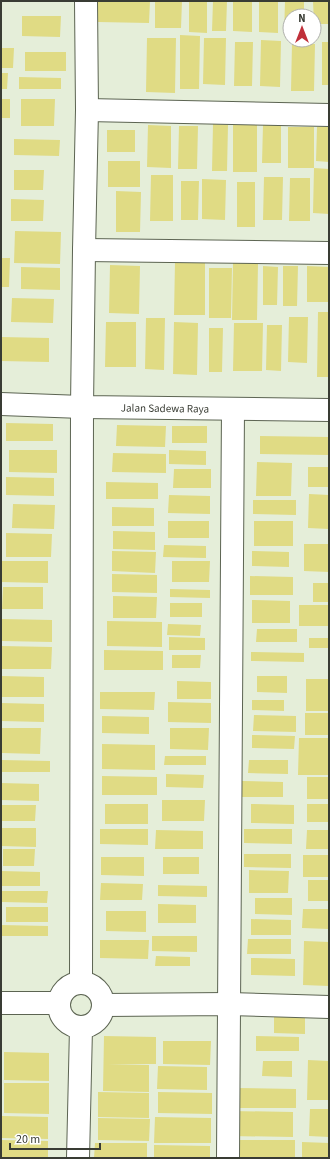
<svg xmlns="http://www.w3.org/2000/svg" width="330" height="1159" viewBox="0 0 330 1159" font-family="'Source Sans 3',sans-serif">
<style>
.building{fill:#e0db84}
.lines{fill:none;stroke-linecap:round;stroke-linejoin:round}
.minor-casing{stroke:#5c6452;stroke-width:24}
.minor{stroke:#fff;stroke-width:22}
.labels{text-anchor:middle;stroke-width:3;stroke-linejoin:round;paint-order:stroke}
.street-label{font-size:11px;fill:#393c34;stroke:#fff}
</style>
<rect width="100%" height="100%" fill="#e5eed9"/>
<path class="building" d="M98,1H150L149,23L98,22Z
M155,1H182L181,28H155Z
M189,1H207V33L189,32Z
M213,1H227L226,31H212Z
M233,1H252V32L233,31Z
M259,1H278V33L259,32Z
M285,1H304V16H290V36H284Z
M313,1H329V24H314Z
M22,16H61L60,37L22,36Z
M180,35L200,36L199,89H180Z
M147,38H176L175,93L146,92Z
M204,38H226L225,85L203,84Z
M261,40L281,41L280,87L260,86Z
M235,42H253L252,86H234Z
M322,42H329V85H322Z
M292,43L315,44L314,91H291Z
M1,48H14L13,68H1Z
M25,52H66V71H25Z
M1,73H8L7,89H1Z
M19,77L61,78V89H19Z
M1,99H10V118H1Z
M21,99H55L54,126H21Z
M213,124L228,125L227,171H212Z
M233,124L257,125V172H233Z
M148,125L171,126V168L147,167Z
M263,125H281V163H262Z
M179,126H198L197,169H178Z
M288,127H314V168H288Z
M317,127H329V162L316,161Z
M107,130H135V152H107Z
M14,139L60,140L59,156L14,155Z
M108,161H140V187H108Z
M314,168L329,169V214L313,213Z
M14,170H44L43,190H14Z
M151,175H173V221H150Z
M264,177H283L282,220H263Z
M290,178H310V221H289Z
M202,179L226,180L225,220L202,219Z
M181,181H199L198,220H181Z
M237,182H255V227H237Z
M116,191L141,192L140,232H116Z
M11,199L44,200L43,221H11Z
M15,231L61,232L60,264L14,263Z
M1,258H10L9,287H1Z
M175,262H205V315H174Z
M233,263H258L257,320H232Z
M110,265L140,266L139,314L109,313Z
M263,266L278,267L277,305H263Z
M283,266H298L297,306H283Z
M307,266L329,267V302H307Z
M21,267L60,268V290L21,289Z
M209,268H232L231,318H209Z
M12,298L54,299L53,323L11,322Z
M318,312H329V377H317Z
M289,317H308L307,363L288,362Z
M146,318H165L164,370L145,369Z
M106,322H136V367H105Z
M174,322L198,323L197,375L173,374Z
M234,323H263L262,371H233Z
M267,325H282L281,371L266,370Z
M209,328H223L222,372H209Z
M1,337L49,338V362L1,361Z
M6,423L53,424V441H6Z
M117,425L166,426L165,447L116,446Z
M172,426H207V443H172Z
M260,436L329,437V455L260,454Z
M9,450H57V473L9,472Z
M169,450L206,451V465L169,464Z
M113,453L166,454V473L112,472Z
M257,462L292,463L291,496H256Z
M308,467H329V487H308Z
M174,469H211V488H173Z
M6,477L54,478V496L6,495Z
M106,482L158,483V499H106Z
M309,494L329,495V529L308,528Z
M169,495L210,496V514L168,513Z
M253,500H296V515L253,514Z
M13,504L55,505L54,529L12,528Z
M112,507L154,508V526H112Z
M168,521H209V538H168Z
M254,521H293V546H254Z
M113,531L155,532V550L113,549Z
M6,533L52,534L51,557H6Z
M304,544H329V572L304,571Z
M164,545L206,546V558L163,557Z
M112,551L156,552L155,573L112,571Z
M252,551L289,552V567L252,566Z
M1,561H48V583L1,582Z
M172,561H210L209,582H172Z
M112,574L157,575V593L112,592Z
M250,576L293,577V595H250Z
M313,583H329V602H313Z
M3,587H43V609H2Z
M170,589L210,590V598L170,597Z
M113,596L157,597L156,618H113Z
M252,600L290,601V623H252Z
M170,603H202V617H170Z
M299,605H329V626H299Z
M2,619L52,620V642L2,641Z
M107,621L162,622V647L107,646Z
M168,624L201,625L200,636L167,635Z
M257,629H297V642H256Z
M169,637L205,638V650H169Z
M309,638H329V648H309Z
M1,646L52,647L51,669H1Z
M104,650L163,651V670H104Z
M251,652L304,653V662L251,661Z
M172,655H201L200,668H172Z
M1,676L44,677V697H1Z
M257,676H287V693L257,692Z
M306,679H329V711H306Z
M177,681L211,682V699H177Z
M100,692H155L154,710L100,709Z
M252,700H284V711L252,710Z
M168,702L211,703V723L168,722Z
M1,703L44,704V722L1,721Z
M305,713H329V735H305Z
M254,715L296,716V732L253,731Z
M102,716L149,717V734L102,733Z
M2,728H41L40,754L2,753Z
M170,728H209L208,750L170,749Z
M252,735L295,736L294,749L252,748Z
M299,738H329V775H298Z
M102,744L155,745V770L102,769Z
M165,756H206V765H164Z
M1,760L50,761V772H1Z
M249,760H288V774L248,773Z
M166,774L204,775L203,788L166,787Z
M102,776L157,777V795H102Z
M307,777H329V799H307Z
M242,781L283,782V797H242Z
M1,783L39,784V801L1,800Z
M162,800H205L204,821H162Z
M105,804H148V824H105Z
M251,804L294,805V824L251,823Z
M307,804H329V822H307Z
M1,805H36L35,821H1Z
M1,828H36V847L1,846Z
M100,829H148V845L100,844Z
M244,829H292V844L244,843Z
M156,830L203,831V849H155Z
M307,830H329V849H306Z
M3,849H35L34,866H3Z
M244,854H291V868L244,867Z
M303,855H329V877H303Z
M101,857H144V876L101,875Z
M163,857H199V874H163Z
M249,870L289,871L288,893H249Z
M1,871L40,872V886H1Z
M308,880H329V901H308Z
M101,883L143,884L142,900H100Z
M158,885L207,886V897L158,896Z
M2,891H48L47,903L2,902Z
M255,898H292V915L255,914Z
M158,904L196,905V923H158Z
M6,907H48V922H6Z
M303,909H329V929L302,928Z
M106,911H146V932L106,931Z
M251,919L291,920V935H251Z
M1,925L48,926V936H1Z
M152,936H197V952L152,951Z
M248,939H291V954H247Z
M100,940H149L148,959L100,958Z
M304,941L329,942V986L303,985Z
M156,956L190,957V966H155Z
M251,958L295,959V976L251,975Z
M274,1016L305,1017V1034L274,1033Z
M104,1036L156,1037V1064H108L149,1065V1092L103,1091Z
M256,1036L299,1037V1051H256Z
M163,1041H211L210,1065L163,1064Z
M4,1052L49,1053V1081L4,1080Z
M308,1060L329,1061V1100H307Z
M263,1061H292V1077L262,1076Z
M158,1066L207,1067V1090L157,1089Z
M4,1083H49V1114L4,1113Z
M236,1088L296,1089V1108H236Z
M98,1092L149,1093V1118L98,1117Z
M158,1092L212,1093V1114L158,1113Z
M310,1109H329V1137L309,1136Z
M231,1111L293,1112V1137L231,1136Z
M2,1116L48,1117V1139L2,1138Z
M155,1117L211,1118V1143H154Z
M98,1118L150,1119L149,1141L98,1140Z
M1,1140L48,1141V1158H1Z
M236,1140H295V1158H236Z
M302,1142L329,1143V1158H302Z
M95,1143H147V1158H94Z
M154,1145L210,1146V1158H154Z"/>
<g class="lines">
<g class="minor-casing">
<g id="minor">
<path d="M87,110L329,115"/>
<path d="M84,250L329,253"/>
<path id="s1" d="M1,404L82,407L329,410"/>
<circle cx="81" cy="1005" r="22"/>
<path d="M81,983L82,407L84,250L87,110L86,1"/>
<path d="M1,1003H58"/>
<path d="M104,1005L229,1004L329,1007"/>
<path d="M78,1158L81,1028"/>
<path d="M228,1158L233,409"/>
</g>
</g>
<use href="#minor" class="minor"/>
</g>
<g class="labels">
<g class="street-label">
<text dy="4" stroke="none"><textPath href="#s1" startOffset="164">Jalan Sadewa Raya</textPath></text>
</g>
</g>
<rect width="330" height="1159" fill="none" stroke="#393c34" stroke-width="4"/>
<g transform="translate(302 28)"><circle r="19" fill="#ffffff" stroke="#b0b1ae"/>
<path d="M0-3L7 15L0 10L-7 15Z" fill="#c0303a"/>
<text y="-6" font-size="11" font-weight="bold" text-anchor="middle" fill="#393c34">N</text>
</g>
<path d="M10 1143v6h90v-6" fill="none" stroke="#393c34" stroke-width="2"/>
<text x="16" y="1143" font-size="12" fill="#393c34" stroke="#ffffff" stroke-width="3" paint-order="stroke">20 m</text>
</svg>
